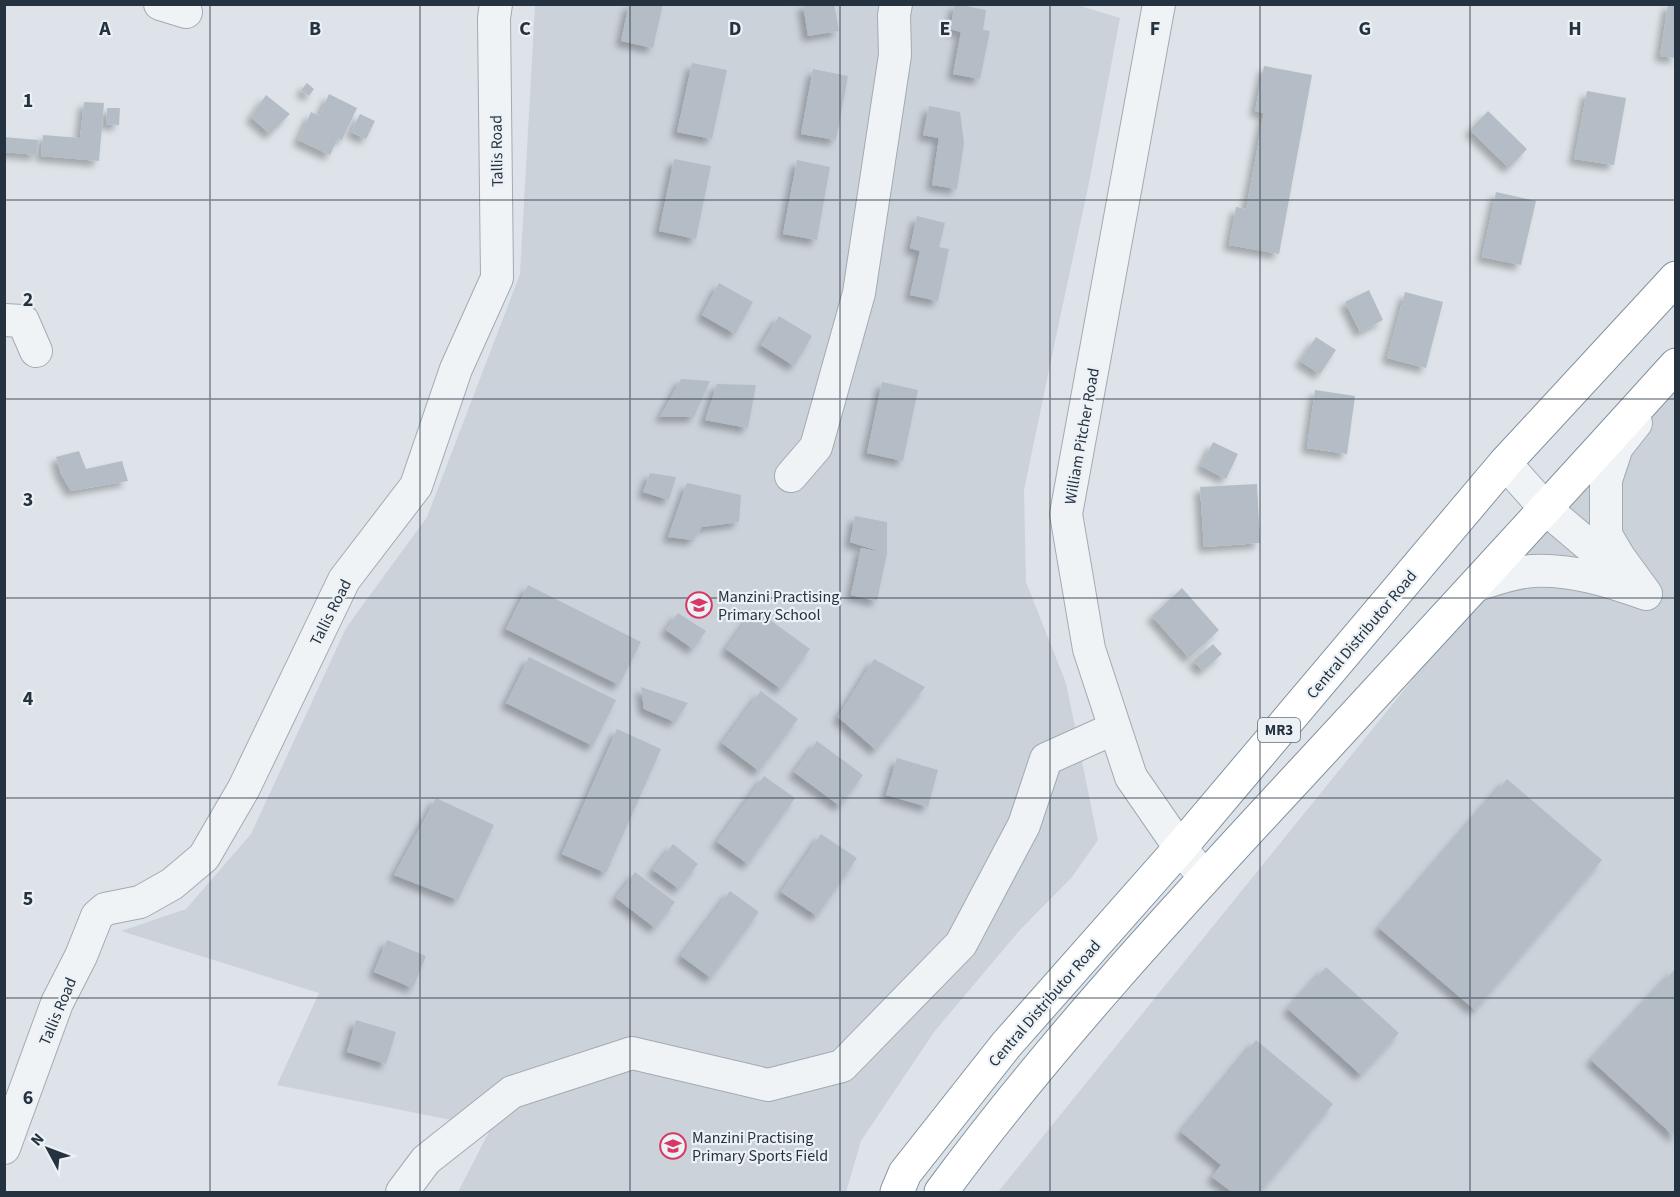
<svg xmlns="http://www.w3.org/2000/svg" width="1680" height="1197" viewBox="0 0 1680 1197" font-family="'Source Sans 3',sans-serif">
<style>
.built{fill:#cbd2da}
.building{fill:#b4bdc5;filter:url(#shadow)}
.lines{fill:none;stroke-linecap:round;stroke-linejoin:round}
.minor-casing{stroke:#a2aab2;stroke-width:34}
.highway-casing{stroke:#8392a0;stroke-width:35}
.minor{stroke:#f0f3f6;stroke-width:32}
.highway{stroke:#fff;stroke-width:33}
.grid{fill:none;stroke:#25323f;stroke-width:1.5;stroke-opacity:0.55}
.labels{text-anchor:middle;stroke-width:4.5;stroke-linejoin:round;paint-order:stroke}
.shield{fill:#ecf1f6;stroke:#616b76;stroke-width:1.5}
.shield-label{font-size:15px;font-weight:bold;fill:#25323f}
.street-label{font-size:16px;fill:#25323f;stroke:#ecf1f6}
.poi-label{font-size:16px;fill:#25323f;stroke:#ecf1f6;text-anchor:start}
.grid-label{font-size:20px;text-anchor:middle;font-weight:bold;fill:#25323f;stroke:#ecf1f6;stroke-width:4.5;stroke-linejoin:round;paint-order:stroke}
</style>
<defs>
<filter id="shadow"><feDropShadow dx="-5.5" dy="5.5" stdDeviation="3" flood-color="#0004"/></filter>
</defs>
<rect width="100%" height="100%" fill="#dde3e8"/>
<path class="built" d="M1074,4L1120,18L1090,178L1055,341L1024,490L1026,582L1066,683L1098,840L1072,877L1019,931L934,1032L861,1141L846,1192H458L491,1128L277,1085L319,993L121,931L186,909L251,834L346,628L427,517L520,274L535,5Z
M1675,355V1192H998Z"/>
<path class="building" d="M629,4H663L653,48L621,41Z
M803,4H834L839,31L808,36Z
M955,4L986,10L983,30L990,31L980,79L953,74L961,32L950,29Z
M1668,4H1676V58L1660,56Z
M692,63L727,70L712,139L677,132Z
M1264,66L1312,75L1279,254L1229,245L1236,207L1246,209L1264,113L1255,111Z
M813,69L848,76L836,140L801,134Z
M307,83L314,89L309,96L301,90Z
M1587,91L1626,98L1614,165L1574,159Z
M329,94L357,108L342,140L338,138L330,155L298,140L311,112L319,116Z
M266,95L290,114L270,134L251,117Z
M84,102L104,103L99,161L41,156L43,135L80,138Z
M929,106L960,112L964,143L957,189L932,185L939,138L923,135Z
M107,108H120L119,125L106,124Z
M1488,111L1527,149L1509,168L1470,130Z
M360,114L375,121L366,139L351,132Z
M4,137L38,140L37,155L4,152Z
M674,159L711,166L696,239L659,231Z
M797,160L830,167L817,240L783,234Z
M1496,192L1536,201L1521,265L1482,257Z
M917,216L945,223L939,247L949,249L938,301L910,295L920,251L910,248Z
M719,283L753,302L735,334L702,315Z
M1369,290L1383,320L1360,332L1345,302Z
M1405,292L1443,302L1426,368L1387,358Z
M779,316L812,336L794,366L761,345Z
M1316,337L1336,350L1320,374L1300,361Z
M681,379L710,381L694,417H660Z
M882,382L918,390L903,461L867,453Z
M717,384L756,385L748,428L705,420Z
M1315,390L1355,396L1347,454L1307,448Z
M1213,442L1238,454L1226,479L1201,466Z
M79,451L86,469L122,461L128,481L71,491L61,474L56,457Z
M650,473L676,477L669,500L643,492Z
M687,483L741,495L739,522L702,527L693,540L668,537Z
M1257,484L1260,543L1204,547L1200,487Z
M855,516L887,522V553L877,601L851,595L861,548L885,553L850,542Z
M528,585L641,642L619,685L506,629Z
M1182,588L1219,630L1189,658L1152,616Z
M755,609L810,649L781,689L726,649Z
M678,613L706,631L693,649L666,630Z
M1213,644L1222,654L1203,671L1193,661Z
M529,657L616,700L593,746L506,703Z
M874,659L925,687L876,750L838,717Z
M641,687L688,703L675,722L644,709Z
M761,691L798,719L759,771L722,743Z
M617,729L661,749L606,873L562,854Z
M817,741L863,775L840,806L794,772Z
M897,758L938,770L928,807L886,795Z
M764,776L795,798L748,864L717,842Z
M1507,779L1602,860L1475,1010L1379,928Z
M436,798L494,825L458,900L394,875Z
M821,834L857,858L817,916L781,892Z
M673,844L698,864L679,889L653,870Z
M635,872L675,902L655,928L616,898Z
M730,891L759,912L711,978L681,956Z
M387,940L426,956L413,988L374,972Z
M1326,967L1399,1033L1361,1075L1288,1009Z
M1676,968V1138L1591,1060Z
M356,1020L396,1032L386,1064L347,1052Z
M1256,1040L1333,1104L1260,1192H1232L1212,1177L1221,1165L1181,1132Z"/>
<g class="lines">
<g class="minor-casing">
<path id="minor" d="M160,4L186,12
M1159,4L1066,514L1089,649L1131,777L1180,848L1205,877
M4,320L23,321L36,351
M1505,463L1546,509L1619,571
M791,476L816,447L859,293L895,55L894,15L896,4
M1474,586C1493,580 1513,572 1533,571C1572,569 1610,581 1646,594L1619,557L1606,535V480L1617,447L1636,423
M4,1148L57,1003L81,956L97,916L105,909L140,902L172,884L204,857L244,788L344,580L416,486L456,369L497,278L494,18L496,4
M402,1192L426,1160L512,1092L632,1053L768,1085L842,1066L961,944L1024,825L1046,759L1115,728"/>
</g>
<g class="highway-casing">
<path id="highway" d="M897,1192L905,1173L1006,1045L1180,848L1505,463L1676,278
M941,1192C1053,1040 1182,902 1311,763C1433,631 1555,499 1676,365"/>
</g>
<use href="#minor" class="minor"/>
<use href="#highway" class="highway"/>
</g>
<path class="grid" d="M210,4V1192M420,4V1192M630,4V1192M840,4V1192M1050,4V1192M1260,4V1192M1470,4V1192M4,200H1676M4,399H1676M4,598H1676M4,798H1676M4,998H1676"/>
<defs>
<g id="school-ring" transform="scale(1.35)"><circle r="9.5" fill="#ecf1f6" stroke="#d73864" stroke-width="1.5"/><path d="M0-5L7-2L0 1L-7-2ZM-4 1L0 2.5L4 1V4Q0 6-4 4Z" fill="#d73864"/></g>
</defs>
<g fill-rule="evenodd">
<use href="#school-ring" x="699" y="605"/>
<use href="#school-ring" x="673" y="1146"/>
</g>
<g class="labels">
<rect class="shield" x="1258" y="718" width="42" height="24" rx="4.5"/>
<g class="shield-label">
<text x="1279" y="735">MR3</text>
</g>
<g class="street-label">
<text transform="translate(496 151) rotate(-91)" y="6">Tallis Road</text>
<text transform="translate(1081 436) rotate(-80)" y="6">William Pitcher Road</text>
<text transform="translate(330 612) rotate(-63)" y="6">Tallis Road</text>
<text transform="translate(1361 634) rotate(-50)" y="6">Central Distributor Road</text>
<text transform="translate(1044 1003) rotate(-49)" y="6">Central Distributor Road</text>
<text transform="translate(57 1011) rotate(-67)" y="6">Tallis Road</text>
</g>
<g class="poi-label">
<text x="718" y="602">Manzini Practising<tspan x="718" dy="18">Primary School</tspan></text>
<text x="692" y="1143">Manzini Practising<tspan x="692" dy="18">Primary Sports Field</tspan></text>
</g>
</g>
<g class="grid-label">
<text x="105" y="35">A</text>
<text x="315" y="35">B</text>
<text x="525" y="35">C</text>
<text x="735" y="35">D</text>
<text x="945" y="35">E</text>
<text x="1155" y="35">F</text>
<text x="1365" y="35">G</text>
<text x="1575" y="35">H</text>
<text x="28" y="107">1</text>
<text x="28" y="306">2</text>
<text x="28" y="506">3</text>
<text x="28" y="705">4</text>
<text x="28" y="905">5</text>
<text x="28" y="1104">6</text>
</g>
<rect width="1680" height="1197" fill="none" stroke="#25323f" stroke-width="12"/>
<g transform="translate(48 1149) rotate(311)" stroke="#ecf1f6" stroke-width="4.5" paint-order="stroke">
<path d="M0-4.5L10 22L0 15L-10 22Z" fill="#25323f"/>
<text y="-9" font-size="16" font-weight="bold" text-anchor="middle" fill="#25323f">N</text>
</g>
</svg>
